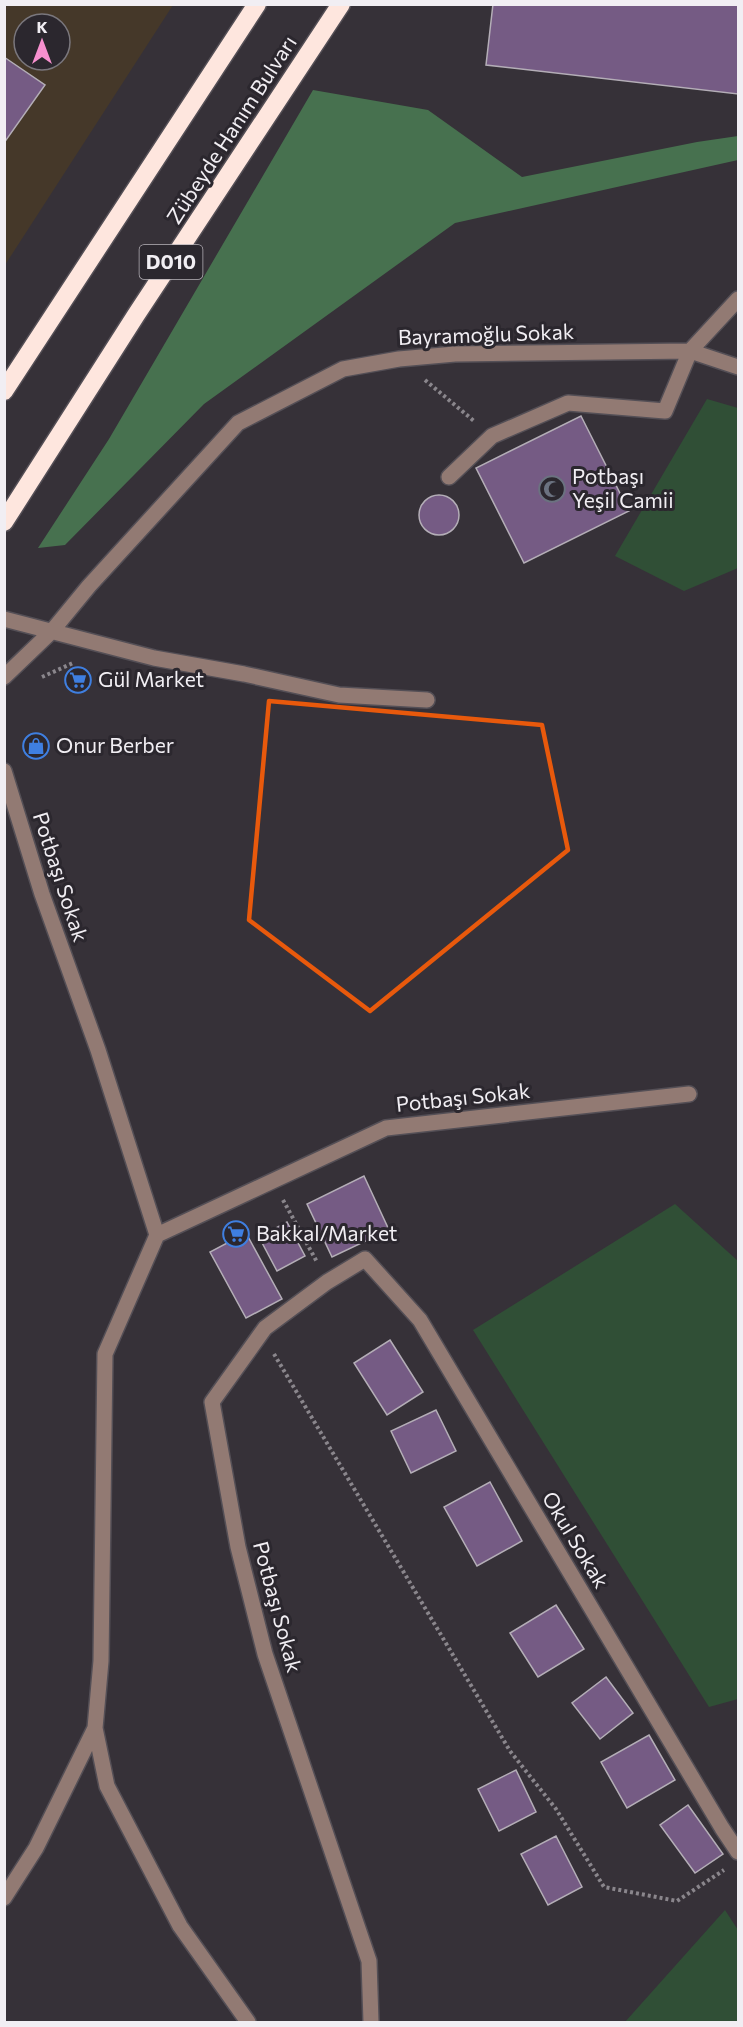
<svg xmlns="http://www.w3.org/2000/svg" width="743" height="2027" viewBox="0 0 743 2027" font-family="Commissioner,sans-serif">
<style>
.industrial{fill:#453829;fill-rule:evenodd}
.green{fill:#304f36}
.forest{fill:#47714f}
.building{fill:#755b84;stroke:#b4aeb7;stroke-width:1.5}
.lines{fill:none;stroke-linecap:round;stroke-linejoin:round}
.minor-casing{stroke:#544f56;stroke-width:18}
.highway-casing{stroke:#544f56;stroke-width:21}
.path{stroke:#8a868c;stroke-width:4;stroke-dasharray:3 3;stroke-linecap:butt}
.minor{stroke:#927a73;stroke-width:15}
.highway{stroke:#fee6de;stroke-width:18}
.marked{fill:none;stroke:#e8590c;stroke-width:4.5;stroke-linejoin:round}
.labels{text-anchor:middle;stroke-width:6;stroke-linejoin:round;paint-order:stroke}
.shield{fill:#2b272e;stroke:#b6b2b8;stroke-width:1.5}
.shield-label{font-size:20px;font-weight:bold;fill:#f1eef3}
.street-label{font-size:21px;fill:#f1eef3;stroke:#2b272e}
.poi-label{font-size:21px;fill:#f1eef3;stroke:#2b272e;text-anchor:start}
</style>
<rect width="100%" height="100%" fill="#363138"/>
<path class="industrial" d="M5,5H173L5,265ZM24,24H60V60H24Z"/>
<path class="green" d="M707,399L738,408V568L684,591L615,556Z
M675,1204L738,1261V1699L709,1707L473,1330Z
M725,1910L738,1930V2022H625Z"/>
<path class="forest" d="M313,90L428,110L522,177L697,142L738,136V160L455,223L204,404L65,545L38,548L109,439Z"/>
<path class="building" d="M493,4H738V94L486,65Z
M4,57L45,85L4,143Z
M581,416L629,511L524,563L476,468Z
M419 515a20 20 0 1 1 40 0a20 20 0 1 1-40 0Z
M364,1176L389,1230L332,1257L307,1204Z
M287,1222L305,1256L277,1271L259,1237Z
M246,1233L282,1299L246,1318L210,1252Z
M390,1340L423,1392L387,1415L354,1363Z
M436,1410L456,1451L411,1473L391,1431Z
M490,1482L522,1541L477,1566L444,1507Z
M556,1605L584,1649L538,1677L510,1633Z
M606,1677L633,1713L600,1739L572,1703Z
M649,1735L675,1780L627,1808L601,1762Z
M516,1770L536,1812L499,1831L478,1789Z
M688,1805L723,1854L695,1873L660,1825Z
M556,1836L582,1887L548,1905L521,1854Z"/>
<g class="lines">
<g class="minor-casing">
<path id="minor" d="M449,477L492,436L568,403L665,411L690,351L738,299
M4,619L154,658L244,674L339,695L427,700
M4,677L52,631L89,586L238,423L343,369L399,359L455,354L690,351L738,367
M4,771L42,894L98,1050L157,1235
M4,1898L36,1848L95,1728
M248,2022L180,1926L107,1786L95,1728L101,1661L105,1354L157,1235L386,1128L689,1094
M371,2022L369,1961L265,1654L238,1547L212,1402L265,1328L327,1282L365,1259L420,1320L722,1828L738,1852"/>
</g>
<g class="highway-casing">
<path id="highway" d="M4,391L257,4
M4,522L136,315L341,4"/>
</g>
<path class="path" d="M425,380L474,421
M42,677L73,663
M283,1200L317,1262
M274,1354L510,1751L556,1809L604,1887L677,1901L724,1870"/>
<use href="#minor" class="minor"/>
<use href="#highway" class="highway"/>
</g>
<path class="marked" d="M269,701L542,725L568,850L370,1011L249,920Z"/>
<defs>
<g id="mosque-ring" transform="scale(1.35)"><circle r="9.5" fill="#2b272e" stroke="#6b7280" stroke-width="1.5"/><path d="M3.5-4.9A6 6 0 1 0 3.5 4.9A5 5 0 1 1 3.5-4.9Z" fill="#6b7280"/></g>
<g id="supermarket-ring" transform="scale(1.35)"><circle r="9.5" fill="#2b272e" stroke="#3f7fe0" stroke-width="1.5"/><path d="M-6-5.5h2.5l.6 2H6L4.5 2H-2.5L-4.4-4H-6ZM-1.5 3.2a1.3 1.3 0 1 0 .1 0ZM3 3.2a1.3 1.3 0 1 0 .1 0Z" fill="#3f7fe0"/></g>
<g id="shop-ring" transform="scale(1.35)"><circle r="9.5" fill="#2b272e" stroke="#3f7fe0" stroke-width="1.5"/><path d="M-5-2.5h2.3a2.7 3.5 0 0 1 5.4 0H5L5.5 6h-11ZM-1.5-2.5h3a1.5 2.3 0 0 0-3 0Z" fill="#3f7fe0"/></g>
</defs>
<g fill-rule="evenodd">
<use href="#mosque-ring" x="552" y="489"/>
<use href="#supermarket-ring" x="78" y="680"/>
<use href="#shop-ring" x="36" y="746"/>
<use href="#supermarket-ring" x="236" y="1234"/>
</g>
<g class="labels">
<rect class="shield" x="139.5" y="245" width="63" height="34" rx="4.5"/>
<g class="shield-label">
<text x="171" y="269">D010</text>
</g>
<g class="street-label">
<text transform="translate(232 130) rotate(-57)" y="7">Zübeyde Hanım Bulvarı</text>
<text transform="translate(486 335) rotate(-2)" y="7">Bayramoğlu Sokak</text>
<text transform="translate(60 877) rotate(72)" y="7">Potbaşı Sokak</text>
<text transform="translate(463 1098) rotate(-6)" y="7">Potbaşı Sokak</text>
<text transform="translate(575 1540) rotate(59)" y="7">Okul Sokak</text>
<text transform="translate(277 1607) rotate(75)" y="7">Potbaşı Sokak</text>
</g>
<g class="poi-label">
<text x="572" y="484">Potbaşı<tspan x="572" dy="24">Yeşil Camii</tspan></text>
<text x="98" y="687">Gül Market</text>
<text x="56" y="753">Onur Berber</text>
<text x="256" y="1241">Bakkal/Market</text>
</g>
</g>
<rect width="743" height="2027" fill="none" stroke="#f1eef3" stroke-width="12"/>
<g transform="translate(42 42)"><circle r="28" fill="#2b272e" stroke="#7a777d" stroke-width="1.5"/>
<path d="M0-4.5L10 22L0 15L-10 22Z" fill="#f790cf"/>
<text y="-9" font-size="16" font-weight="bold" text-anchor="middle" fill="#f1eef3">K</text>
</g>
</svg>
